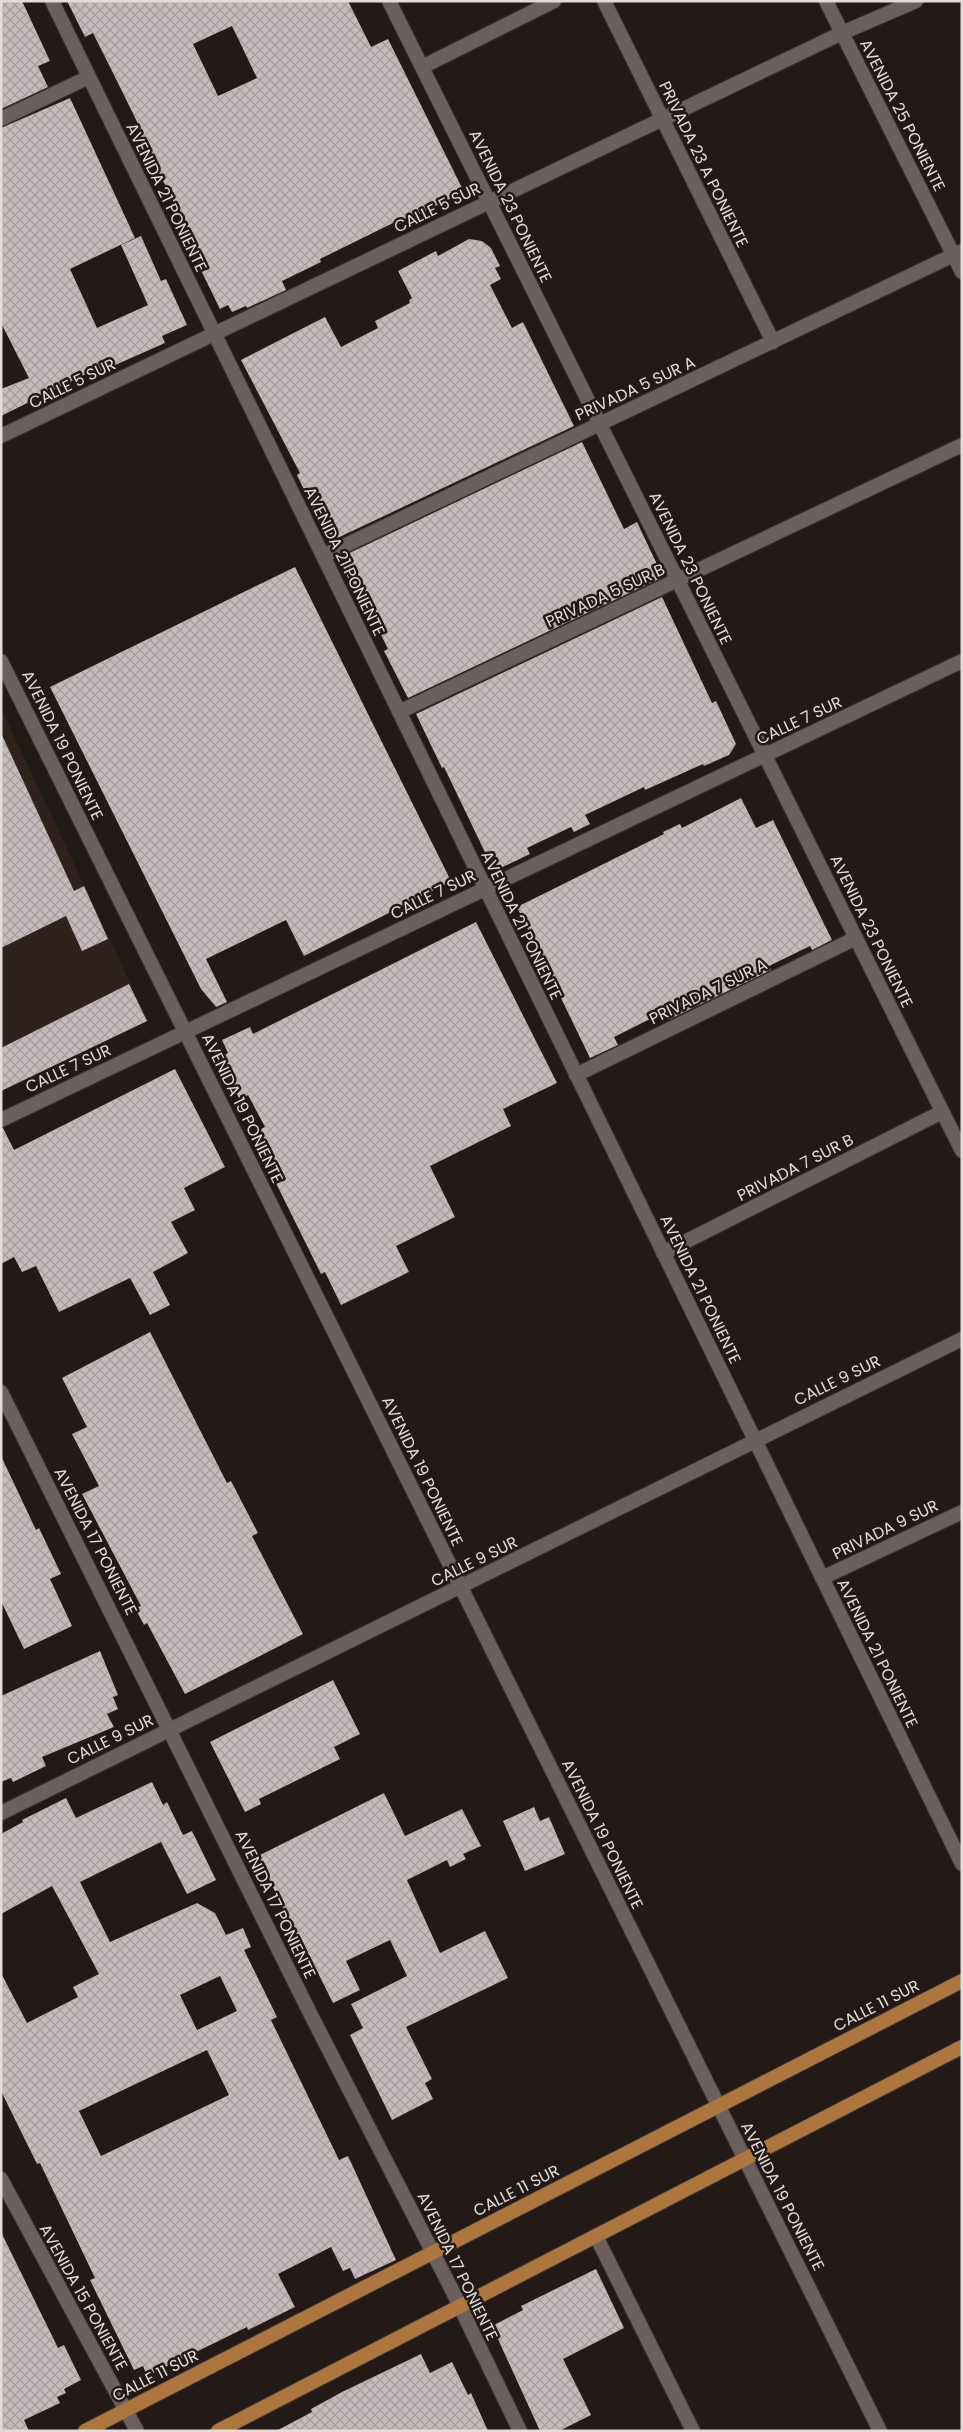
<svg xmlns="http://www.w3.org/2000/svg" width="963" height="2432" viewBox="0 0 963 2432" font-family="Poppins,sans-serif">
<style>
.built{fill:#31211d}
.building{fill:url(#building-cross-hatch);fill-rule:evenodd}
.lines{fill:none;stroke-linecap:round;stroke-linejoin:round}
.minor-casing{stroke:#3b3433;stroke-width:16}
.tertiary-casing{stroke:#3b3433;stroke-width:16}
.secondary-casing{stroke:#3b3433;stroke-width:16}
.primary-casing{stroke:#3b3433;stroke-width:16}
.minor{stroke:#6c5f5d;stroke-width:14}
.tertiary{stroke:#6c5f5d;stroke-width:14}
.secondary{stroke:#6c5f5d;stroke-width:14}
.primary{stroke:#ac763e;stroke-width:14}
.labels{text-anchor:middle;stroke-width:5;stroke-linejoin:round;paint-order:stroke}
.street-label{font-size:16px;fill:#e3dcda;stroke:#231917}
</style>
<defs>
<pattern id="building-cross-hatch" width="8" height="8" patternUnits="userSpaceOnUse" patternTransform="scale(1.25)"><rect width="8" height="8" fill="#c7b9bc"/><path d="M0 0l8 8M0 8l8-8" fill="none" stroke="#a69b9d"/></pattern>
</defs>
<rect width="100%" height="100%" fill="#231917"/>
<path class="built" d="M1,708L148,1021L1,1092Z"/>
<path class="building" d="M1,1H22L50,61L38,66L48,87L1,109Z
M67,1H348L371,47L388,39L464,192L395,226L393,223L320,259L321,262L282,281L286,290L247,308L246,306L232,312L228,305L220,309L191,250L195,248L168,190L137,134L142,132L117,81L93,33L85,37ZM232,26L257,78L218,96L193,44Z
M70,98L135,238L70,269L97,328L148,305L121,245L141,236L161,281L166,279L187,325L162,336L165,343L88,377L86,374L1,416V389L29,378L1,323V128Z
M469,239L482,241L491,248L500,266L495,268L501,279L490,285L512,328L523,322L574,426L329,542L297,475L300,473L241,360L325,317L341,347L378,328L375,321L410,303L409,300L412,298L398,271L436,251L438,256Z
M582,442L624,529L637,522L663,577L408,698L384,651L388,649L368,608L363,611L339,558Z
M295,567L449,877L448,883L304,956L286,920L206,959L227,1002L216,1007L201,989L50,687Z
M662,597L712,703L716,701L736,744L729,755L704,766L703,764L645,790L644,787L585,815L590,824L574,832L571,827L527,848L530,854L494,871L444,767L442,768L416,714Z
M1,733L74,891L84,886L108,939L82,951L66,916L1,948Z
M741,798L756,828L773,820L832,940L812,950L810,946L769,966L771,970L668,1020L664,1012L614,1037L618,1045L590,1058L517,907L664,834L663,832L680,824L682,828Z
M476,922L557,1083L503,1109L511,1126L430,1166L455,1217L396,1246L409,1272L341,1305L325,1272L321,1274L268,1167L276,1163L259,1130L265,1127L248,1095L240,1100L219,1058L228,1053L222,1040L250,1027L253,1034Z
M129,984L147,1021L1,1091V1048Z
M175,1069L225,1167L184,1188L195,1210L171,1222L188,1253L153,1272L170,1305L150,1315L130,1278L59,1312L36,1266L22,1272L14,1257L1,1264V1129L3,1128L14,1150Z
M150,1332L227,1483L231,1481L258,1533L252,1536L303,1634L185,1694L147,1623L144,1625L135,1608L141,1606L82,1494L99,1486L72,1434L87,1427L62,1378Z
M1,1456L36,1530L39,1528L61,1574L50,1579L72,1626L24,1649L1,1601Z
M100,1651L118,1695L113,1697L118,1709L107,1714L114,1727L42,1757L46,1766L13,1782L11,1778L1,1782V1696Z
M333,1680L360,1734L334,1747L340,1759L259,1799L261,1804L245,1812L210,1742Z
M152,1782L163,1805L167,1802L183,1835L192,1831L216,1880L187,1894L161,1842L80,1882L110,1942L197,1903L215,1913L226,1935L243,1928L251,1947L244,1950L277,2017L271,2020L339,2160L348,2156L396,2260L355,2279L350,2268L343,2271L331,2247L278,2274L295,2307L248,2330L247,2327L147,2376L143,2366L134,2370L90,2280L95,2278L40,2163L37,2164L1,2091V1973L27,2023L78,1997L73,1987L99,1974L52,1886L1,1914V1834L23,1822L22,1820L66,1798L76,1818ZM220,1976L237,2011L197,2030L180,1995ZM207,2050L229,2095L101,2156L79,2111Z
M384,1793L405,1836L462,1809L481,1846L463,1854L466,1859L450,1867L447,1860L407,1880L440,1953L485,1931L508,1978L406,2027L432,2079L425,2083L433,2099L392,2120L350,2035L363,2028L351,2004L407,1976L390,1940L346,1961L360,1990L333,2003L302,1941L299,1942L258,1856Z
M534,1807L540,1821L549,1817L565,1854L525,1871L503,1821Z
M1,2232L58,2348L64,2345L81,2380L64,2389L66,2393L57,2397L60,2403L24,2420L29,2431H1Z
M596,2269L624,2328L563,2359L591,2415L559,2431H540L492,2326L523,2310L521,2306Z
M421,2354L430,2373L452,2362L468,2395L471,2393L488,2431H276L312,2412L311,2409L342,2392Z"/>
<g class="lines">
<g class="minor-casing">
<path id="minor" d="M52,1L962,1864
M389,1L962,1151
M604,1L773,342
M422,67L554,1
M1,119L89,77
M1,436L842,33L916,1
M323,556L962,251
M1,661L880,2431
M399,712L962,445
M576,1075L856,938
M1,1120L962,661
M663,1253L942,1112
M1,1392L311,2015L452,2290L520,2431
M822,1578L962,1512
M1,2179L137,2431
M596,2236L693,2431"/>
</g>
<g class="tertiary-casing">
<path id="tertiary" d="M1,1813L962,1339"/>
</g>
<g class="secondary-casing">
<path id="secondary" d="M826,1L962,272"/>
</g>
<g class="primary-casing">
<path id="primary" d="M85,2431L962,1981
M218,2431L962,2047"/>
</g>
<use href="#minor" class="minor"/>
<use href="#tertiary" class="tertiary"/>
<use href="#secondary" class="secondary"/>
<use href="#primary" class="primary"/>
</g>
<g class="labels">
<g class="street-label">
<text transform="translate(903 115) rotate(63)" y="6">AVENIDA 25 PONIENTE</text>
<text transform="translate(704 164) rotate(64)" y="6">PRIVADA 23 A PONIENTE</text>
<text transform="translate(167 197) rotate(64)" y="6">AVENIDA 21 PONIENTE</text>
<text transform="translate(511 206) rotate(64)" y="6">AVENIDA 23 PONIENTE</text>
<text transform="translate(437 207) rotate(-26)" y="6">CALLE 5 SUR</text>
<text transform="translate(72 383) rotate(-26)" y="6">CALLE 5 SUR</text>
<text transform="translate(635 388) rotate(-25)" y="6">PRIVADA 5 SUR A</text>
<text transform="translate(345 561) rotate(64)" y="6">AVENIDA 21 PONIENTE</text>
<text transform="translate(691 568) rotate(64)" y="6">AVENIDA 23 PONIENTE</text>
<text transform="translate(605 595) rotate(-25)" y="6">PRIVADA 5 SUR B</text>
<text transform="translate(799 720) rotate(-25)" y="6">CALLE 7 SUR</text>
<text transform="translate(63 745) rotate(64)" y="6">AVENIDA 19 PONIENTE</text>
<text transform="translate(433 894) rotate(-26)" y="6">CALLE 7 SUR</text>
<text transform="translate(522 925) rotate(64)" y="6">AVENIDA 21 PONIENTE</text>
<text transform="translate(872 931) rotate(64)" y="6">AVENIDA 23 PONIENTE</text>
<text transform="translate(708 991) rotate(-26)" y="6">PRIVADA 7 SUR A</text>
<text transform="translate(68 1068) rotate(-25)" y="6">CALLE 7 SUR</text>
<text transform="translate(243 1108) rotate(64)" y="6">AVENIDA 19 PONIENTE</text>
<text transform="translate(795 1167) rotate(-27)" y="6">PRIVADA 7 SUR B</text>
<text transform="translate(701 1289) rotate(64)" y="6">AVENIDA 21 PONIENTE</text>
<text transform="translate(837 1380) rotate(-26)" y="6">CALLE 9 SUR</text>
<text transform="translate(423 1471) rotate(64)" y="6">AVENIDA 19 PONIENTE</text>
<text transform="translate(885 1529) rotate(-26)" y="6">PRIVADA 9 SUR</text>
<text transform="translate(96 1541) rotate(63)" y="6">AVENIDA 17 PONIENTE</text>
<text transform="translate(474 1561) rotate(-26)" y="6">CALLE 9 SUR</text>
<text transform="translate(878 1653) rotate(64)" y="6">AVENIDA 21 PONIENTE</text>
<text transform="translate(110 1739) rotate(-26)" y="6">CALLE 9 SUR</text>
<text transform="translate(603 1834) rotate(64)" y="6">AVENIDA 19 PONIENTE</text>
<text transform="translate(276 1904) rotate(64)" y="6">AVENIDA 17 PONIENTE</text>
<text transform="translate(876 2005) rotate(-27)" y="6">CALLE 11 SUR</text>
<text transform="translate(516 2190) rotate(-27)" y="6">CALLE 11 SUR</text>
<text transform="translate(783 2196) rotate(63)" y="6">AVENIDA 19 PONIENTE</text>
<text transform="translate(458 2266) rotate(64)" y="6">AVENIDA 17 PONIENTE</text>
<text transform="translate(84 2297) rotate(61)" y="6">AVENIDA 15 PONIENTE</text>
<text transform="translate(155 2375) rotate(-27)" y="6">CALLE 11 SUR</text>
</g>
</g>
<rect width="963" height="2432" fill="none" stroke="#e3dcda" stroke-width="5"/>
</svg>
